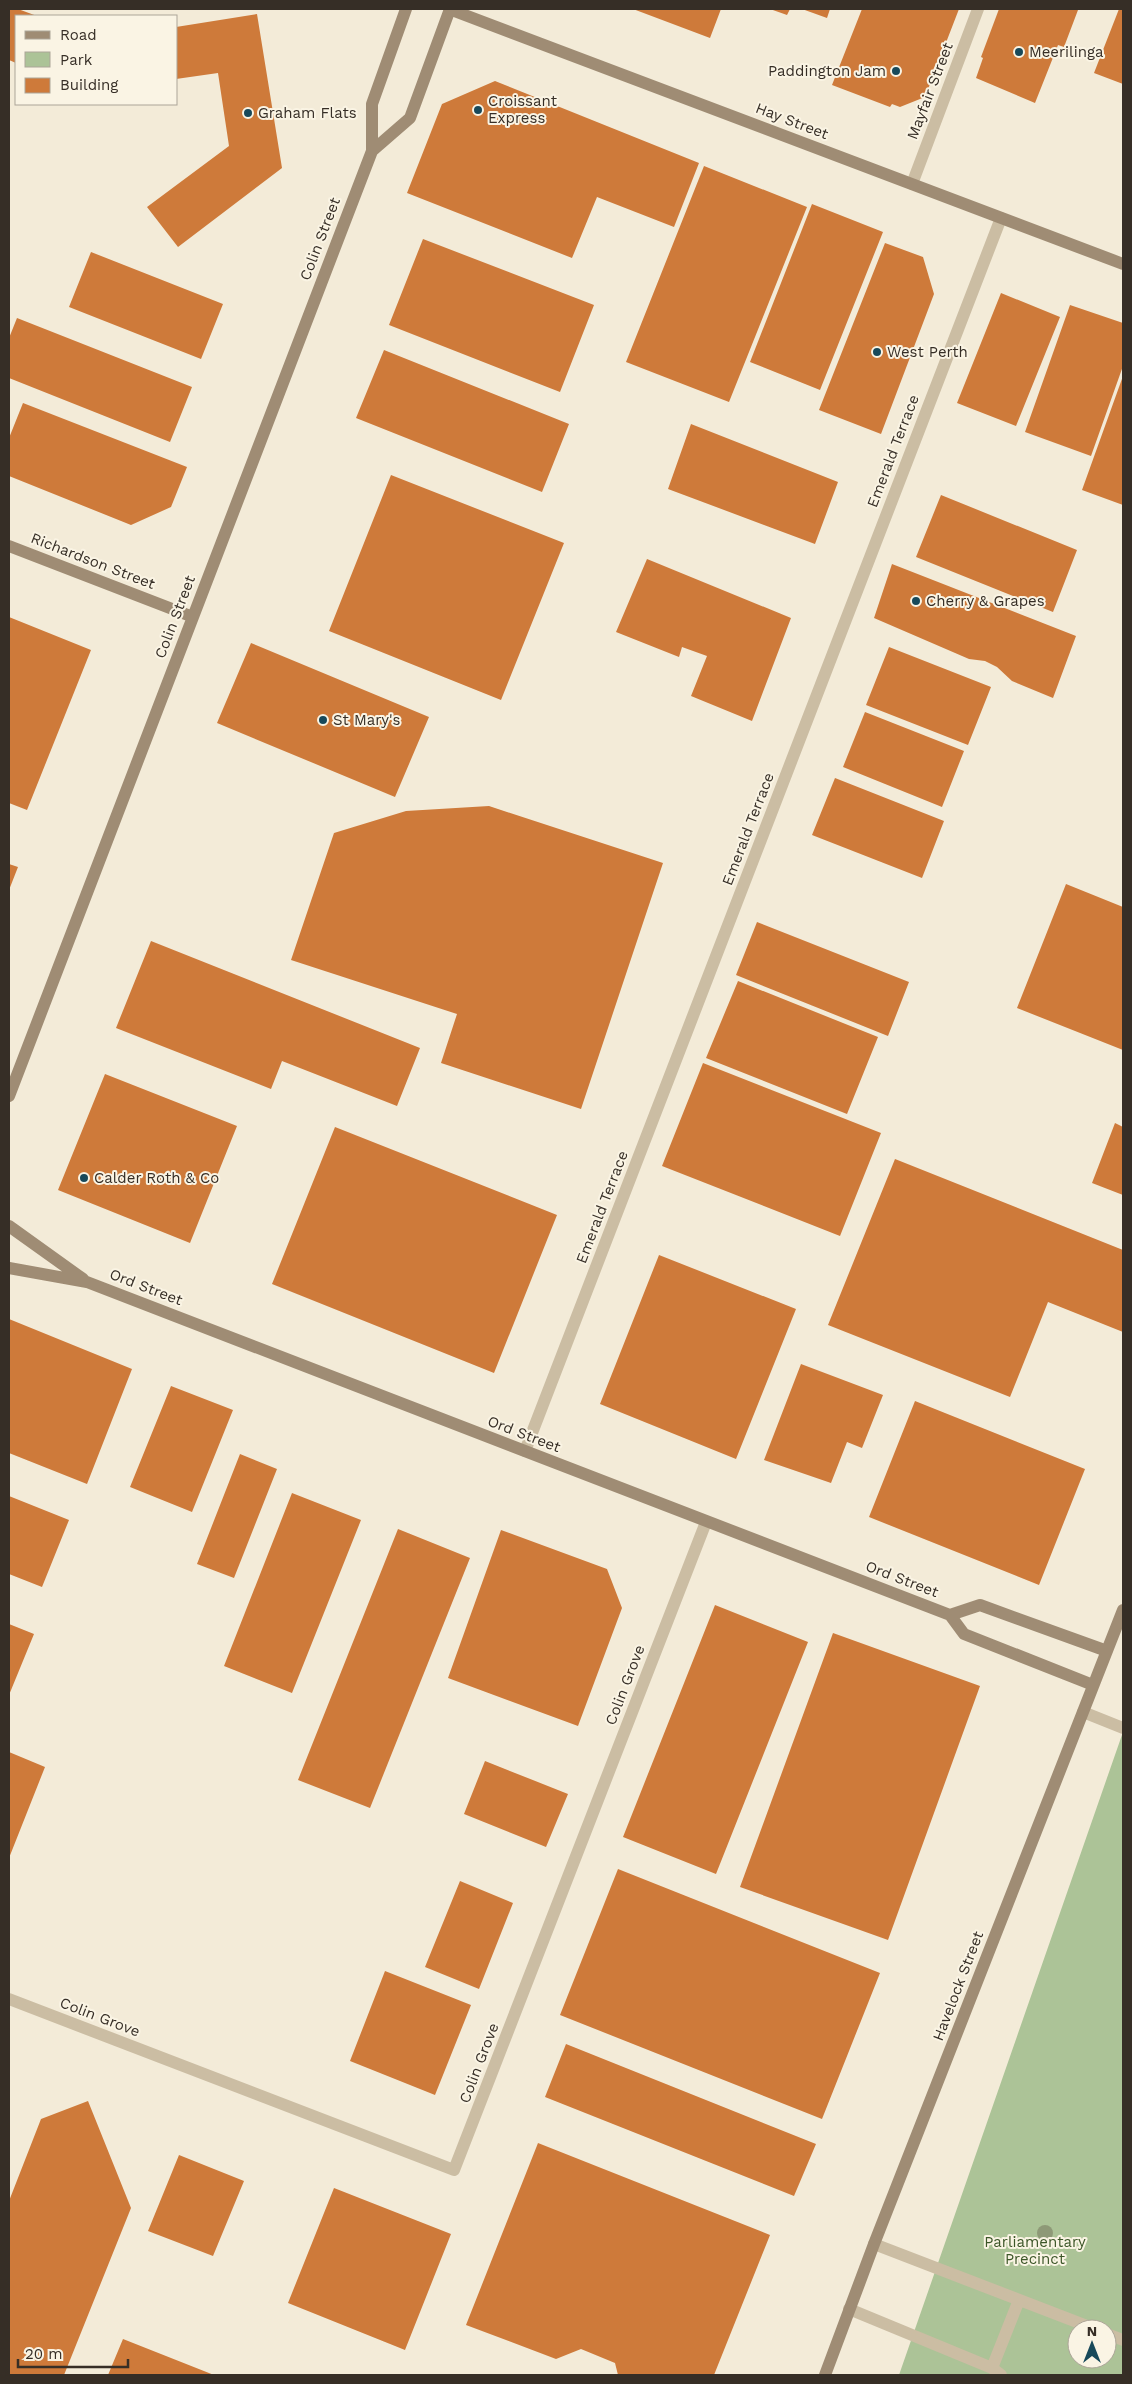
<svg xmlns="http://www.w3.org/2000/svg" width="1132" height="2384" viewBox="0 0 1132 2384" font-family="'Work Sans',sans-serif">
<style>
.green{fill:#acc397;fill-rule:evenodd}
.building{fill:#ce7a3a}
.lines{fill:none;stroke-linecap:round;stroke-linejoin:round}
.lane{stroke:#cbbda3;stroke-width:12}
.street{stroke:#cbbda3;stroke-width:12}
.secondary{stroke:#9f8c74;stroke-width:12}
.tree{fill:#8e9977}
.poi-dot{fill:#18495a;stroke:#faf4e4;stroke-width:2}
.labels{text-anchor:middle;stroke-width:4;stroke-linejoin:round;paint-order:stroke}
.poi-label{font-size:15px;fill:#362e26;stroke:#faf4e4;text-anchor:start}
.street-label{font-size:15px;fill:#362e26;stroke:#faf4e4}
.park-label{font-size:15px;fill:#3c5628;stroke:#faf4e4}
</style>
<rect width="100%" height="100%" fill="#f3ebd8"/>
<path class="green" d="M1123,1732V2375H899ZM1077,2329H1107V2359H1077Z"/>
<path class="building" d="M9,9H18L37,16H16V63L9,60Z
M633,9H721L710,38Z
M770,9H790L787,15Z
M802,9H830L827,18Z
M862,9H959L925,97L900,107L892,104L890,107L832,85Z
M999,9L1078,10L1064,47L1058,45L1035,103L976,78L983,58L981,57Z
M1119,9H1123V84L1094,73Z
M257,14L282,168L178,247L147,207L229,146L218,73L176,79V27Z
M495,81L699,163L674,227L597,197L572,258L407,193L442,104Z
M704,166L807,207L729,402L626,362Z
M812,204L883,232L820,390L750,362Z
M423,239L594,305L560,392L389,325Z
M885,243L923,257L934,294L881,434L819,410Z
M91,252L223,304L201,359L69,307Z
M1001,293L1060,317L1016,426L957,403Z
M1070,305L1123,323V366L1091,456L1025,432Z
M17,318L192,387L170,442L9,378V338Z
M384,350L569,424L542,492L356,418Z
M1123,376V505L1082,490Z
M23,403L187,467L171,507L131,525L9,476V438Z
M691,424L838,482L815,544L668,489Z
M391,475L564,543L501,700L329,631Z
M941,495L1077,550L1053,612L916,557Z
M647,559L791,618L752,721L691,696L707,656L682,647L679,657L616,632Z
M892,564L1076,636L1053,698L1012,681L997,667L985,661L969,659L874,618Z
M9,617L91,650L27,810L9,803Z
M251,643L429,717L395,797L217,723Z
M889,647L991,687L968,745L866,705Z
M865,712L964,751L942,807L843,767Z
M835,778L944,821L922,878L812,835Z
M489,806L663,863L581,1109L441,1063L457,1014L291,960L334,833L406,811Z
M9,864L18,867L9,890Z
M1066,884L1123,907V1050L1017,1008Z
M757,922L909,982L888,1036L736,975Z
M151,941L420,1048L397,1106L282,1061L271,1089L116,1028Z
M738,981L878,1037L847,1114L706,1058Z
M703,1063L881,1133L840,1236L662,1166Z
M105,1074L237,1126L190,1243L58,1190Z
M1115,1123L1123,1127V1195L1092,1183Z
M335,1127L557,1215L494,1373L272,1284Z
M895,1159L1123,1250V1332L1048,1302L1010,1397L828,1325Z
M659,1255L796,1309L736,1459L600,1404Z
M9,1319L132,1369L87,1484L9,1453Z
M801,1364L883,1395L862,1448L847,1442L831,1483L764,1460Z
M171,1386L233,1410L192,1512L130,1487Z
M915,1401L1085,1469L1039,1585L869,1517Z
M240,1454L277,1469L234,1578L197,1564Z
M292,1493L361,1520L292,1693L224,1666Z
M9,1496L69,1520L42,1587L9,1574Z
M398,1529L470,1558L370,1808L298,1780Z
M501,1530L607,1569L622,1608L578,1726L448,1678Z
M715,1605L808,1642L716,1874L623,1837Z
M9,1624L34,1634L9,1695Z
M833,1633L980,1686L888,1940L740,1887Z
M9,1752L45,1767L9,1858Z
M485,1761L568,1794L546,1847L464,1814Z
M618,1869L880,1973L822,2119L560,2015Z
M460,1881L513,1903L479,1989L425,1967Z
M385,1971L471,2005L435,2095L350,2061Z
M566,2044L816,2144L794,2196L545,2097Z
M88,2101L131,2208L64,2375H9V2201L41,2119Z
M538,2143L770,2235L714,2375H618L615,2363L581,2349L556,2359L466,2325Z
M179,2155L244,2181L213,2256L148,2231Z
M334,2188L451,2234L405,2350L288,2303Z
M123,2339L214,2375H108Z"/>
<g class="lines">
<path class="lane" d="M1083,1712L1123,1728
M874,2244L1095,2329
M849,2309L992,2368L1001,2375
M1107,2334L1123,2340
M992,2368L1019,2300"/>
<path class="street" d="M912,184L978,9
M525,1451L1001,218
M9,1999L454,2170L706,1522"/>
<path class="secondary" d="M449,9L1123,264
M372,151L410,118L450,9
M9,546L193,617
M9,1096L372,151V104L406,9
M9,1226L83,1279
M9,1268L87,1282L950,1615L964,1634L1093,1685
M950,1615L980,1605L1107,1651
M825,2375L874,2244L1123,1610"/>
</g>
<circle class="tree" cx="1045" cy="2233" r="8"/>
<g class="poi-dot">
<circle cx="1019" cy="52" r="5"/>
<circle cx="896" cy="71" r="5"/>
<circle cx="478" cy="110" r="5"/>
<circle cx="248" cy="113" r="5"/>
<circle cx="877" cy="352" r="5"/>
<circle cx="916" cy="601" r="5"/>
<circle cx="323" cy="720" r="5"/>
<circle cx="84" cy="1178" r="5"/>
</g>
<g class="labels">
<g class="poi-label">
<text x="1029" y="57">Meerilinga</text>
<text x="886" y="76" text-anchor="end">Paddington Jam</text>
<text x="488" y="106">Croissant<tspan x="488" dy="17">Express</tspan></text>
<text x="258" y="118">Graham Flats</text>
<text x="887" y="357">West Perth</text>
<text x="926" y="606">Cherry &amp; Grapes</text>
<text x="333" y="725">St Mary's</text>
<text x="94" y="1183">Calder Roth &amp; Co</text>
</g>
<g class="street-label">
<text transform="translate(930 91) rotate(-69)" y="5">Mayfair Street</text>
<text transform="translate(792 121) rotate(21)" y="5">Hay Street</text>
<text transform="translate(320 239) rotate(-69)" y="5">Colin Street</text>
<text transform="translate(893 451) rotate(-69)" y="5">Emerald Terrace</text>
<text transform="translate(93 561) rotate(21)" y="5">Richardson Street</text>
<text transform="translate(175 617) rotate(-69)" y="5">Colin Street</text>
<text transform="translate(748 829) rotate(-69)" y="5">Emerald Terrace</text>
<text transform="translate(602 1207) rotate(-69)" y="5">Emerald Terrace</text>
<text transform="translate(146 1287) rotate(21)" y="5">Ord Street</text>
<text transform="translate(524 1434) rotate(21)" y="5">Ord Street</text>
<text transform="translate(902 1579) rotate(21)" y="5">Ord Street</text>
<text transform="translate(625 1685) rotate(-69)" y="5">Colin Grove</text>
<text transform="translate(958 1986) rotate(-69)" y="5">Havelock Street</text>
<text transform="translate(100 2017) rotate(21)" y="5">Colin Grove</text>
<text transform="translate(479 2063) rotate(-69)" y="5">Colin Grove</text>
</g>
<g class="park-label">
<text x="1035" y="2247">Parliamentary<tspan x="1035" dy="17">Precinct</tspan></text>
</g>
</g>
<rect width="1132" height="2384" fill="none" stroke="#362e26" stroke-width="20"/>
<rect x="15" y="15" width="162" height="90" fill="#faf4e4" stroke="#aca598"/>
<rect x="25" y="31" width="25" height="8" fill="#9f8c74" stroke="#aca598"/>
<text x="60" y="40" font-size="15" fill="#362e26">Road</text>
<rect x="25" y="52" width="25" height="15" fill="#acc397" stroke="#aca598"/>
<text x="60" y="65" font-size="15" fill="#362e26">Park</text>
<rect x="25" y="78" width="25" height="15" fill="#ce7a3a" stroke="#aca598"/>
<text x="60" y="90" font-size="15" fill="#362e26">Building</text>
<g transform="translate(1092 2344)"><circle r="24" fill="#faf4e4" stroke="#aca598"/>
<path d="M0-4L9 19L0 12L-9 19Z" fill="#18495a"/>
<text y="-8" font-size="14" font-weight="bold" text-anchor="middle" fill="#362e26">N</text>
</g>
<path d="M18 2359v8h110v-8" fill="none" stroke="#362e26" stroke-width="2.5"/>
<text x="25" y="2359" font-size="15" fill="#362e26" stroke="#faf4e4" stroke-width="4" paint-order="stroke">20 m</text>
</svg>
